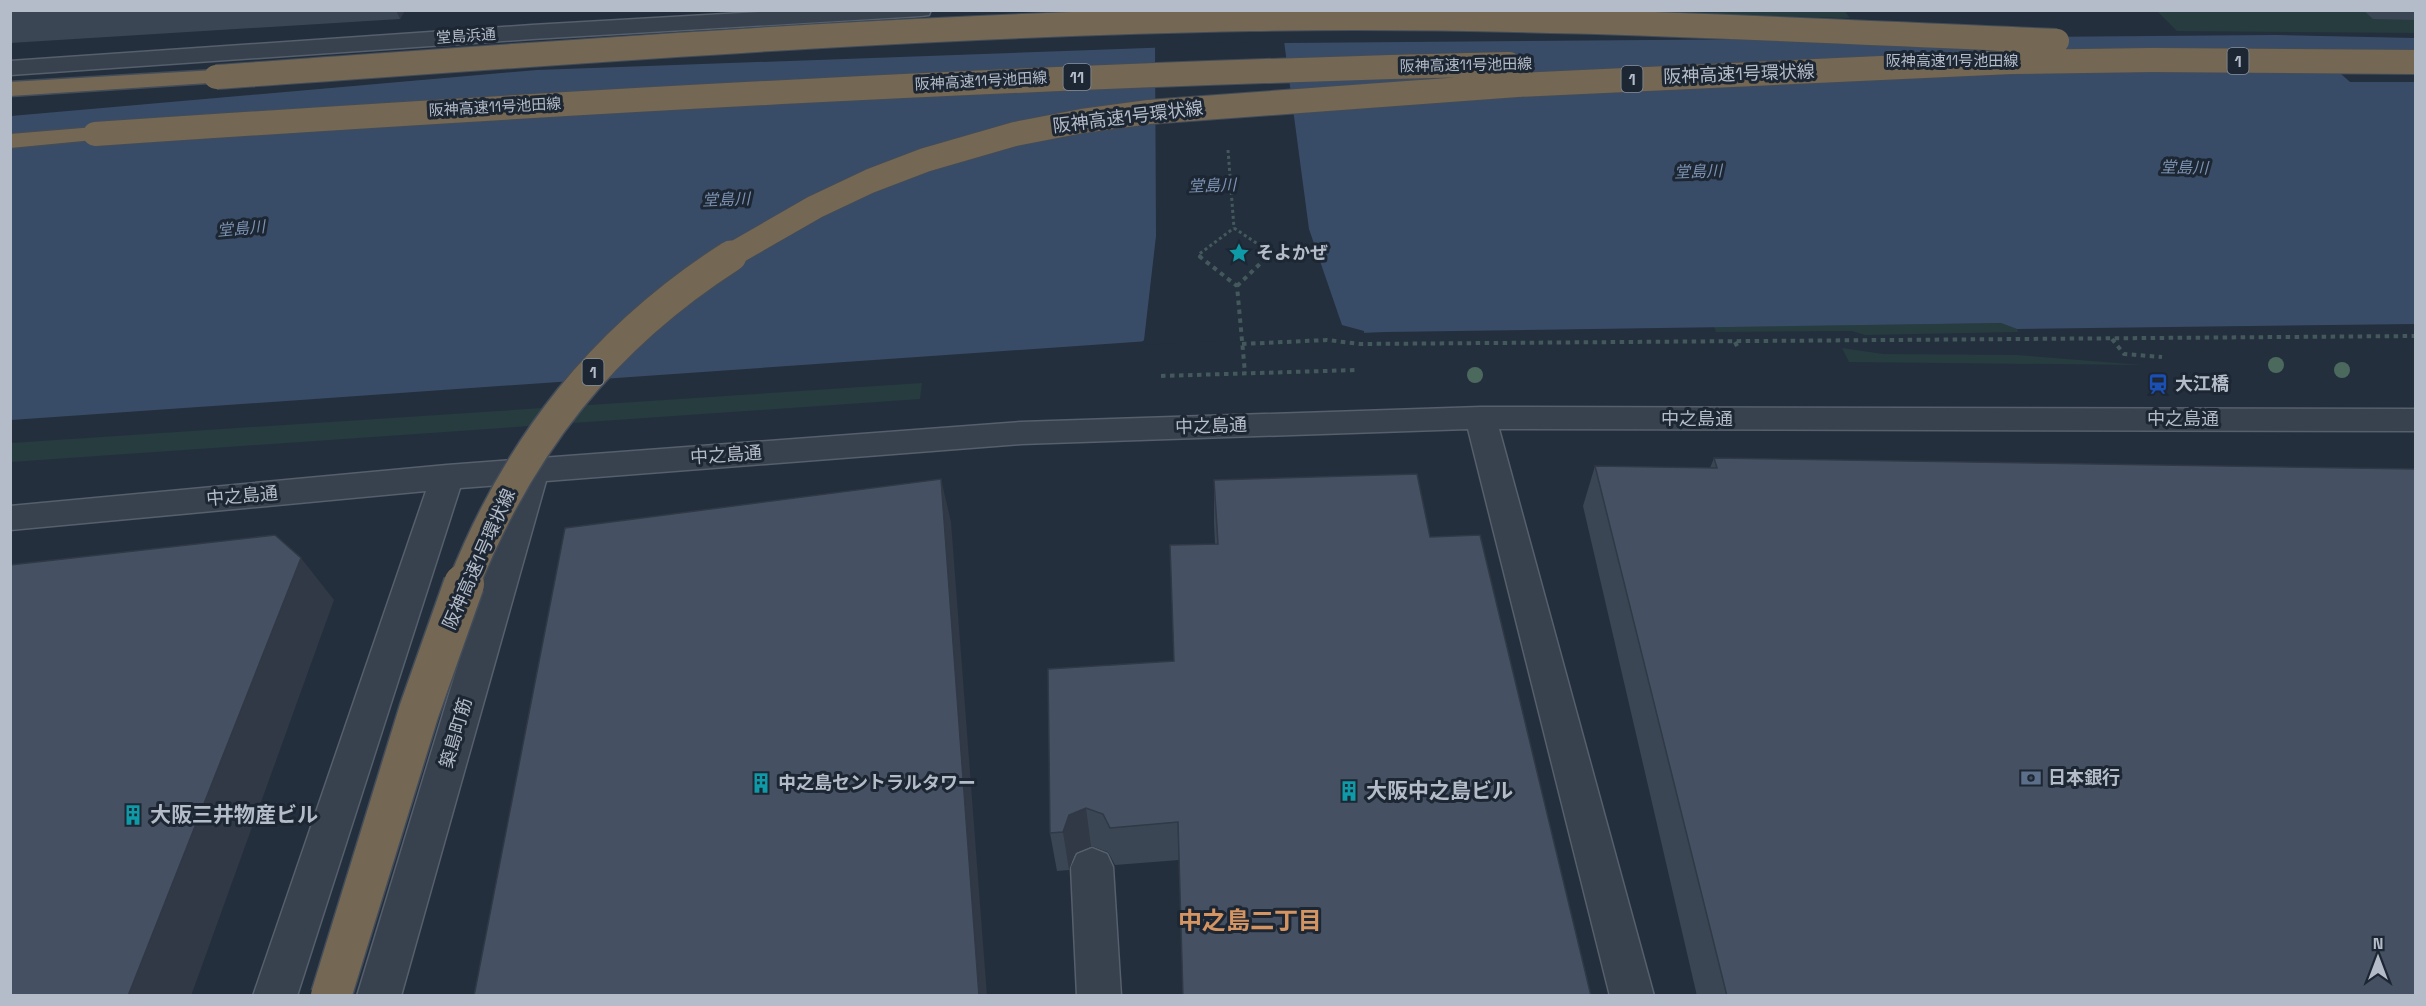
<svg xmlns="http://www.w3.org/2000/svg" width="2426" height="1006" viewBox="0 0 2426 1006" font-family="'Space Grotesk','Noto Sans JP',sans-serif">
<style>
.green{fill:#263c3f}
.water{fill:#394c67}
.pier{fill:#242f3e}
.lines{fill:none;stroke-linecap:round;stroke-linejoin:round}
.minor-casing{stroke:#565f6c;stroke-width:3}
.highway-casing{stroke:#434c59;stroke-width:3}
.path-far1{stroke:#44595c;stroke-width:3;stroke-dasharray:3 3;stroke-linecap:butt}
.path{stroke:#44595c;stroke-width:4;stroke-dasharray:4.5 4.5;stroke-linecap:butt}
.minor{fill:#38414e;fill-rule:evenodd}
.highway{fill:#746855;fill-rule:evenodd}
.highway-bridge-far2-casing{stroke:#434c59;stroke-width:26;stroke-linecap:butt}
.highway-bridge-far1-casing{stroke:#434c59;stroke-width:34;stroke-linecap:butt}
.highway-bridge-casing{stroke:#434c59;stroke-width:43;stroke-linecap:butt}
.highway-bridge-far2{stroke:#746855;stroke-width:24}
.highway-bridge-far1{stroke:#746855;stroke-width:31}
.highway-bridge{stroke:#746855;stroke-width:40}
.tree{fill:#4b6a5d}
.wall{fill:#3b4654}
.shaded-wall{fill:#303945}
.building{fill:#455162;stroke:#303945;stroke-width:1.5}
.labels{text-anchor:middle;stroke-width:6;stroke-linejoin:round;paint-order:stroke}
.far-street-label{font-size:15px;fill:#b4bcc9;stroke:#1d2633}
.shield{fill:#1d2633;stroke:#878f9c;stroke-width:1.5}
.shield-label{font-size:16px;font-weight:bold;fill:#b4bcc9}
.far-water-label{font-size:16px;font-style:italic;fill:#7c92b1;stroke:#1d2633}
.street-label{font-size:18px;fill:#b4bcc9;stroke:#1d2633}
.poi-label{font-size:18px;font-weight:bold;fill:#b4bcc9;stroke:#1d2633;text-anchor:start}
.near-poi-label{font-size:21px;font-weight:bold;fill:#b4bcc9;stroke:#1d2633;text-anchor:start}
.near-neighbourhood-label{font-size:24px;font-weight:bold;fill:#d59563;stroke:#1d2633}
</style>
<rect width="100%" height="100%" fill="#242f3e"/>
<path class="green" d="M1844,10L1850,18L1471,11Z
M2157,11H2415V33L2177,31Z
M2001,323L2017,329L2018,332L1865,335L1852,331L1716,332L1714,327Z
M1842,348L1883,354L2017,355L2142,365L1849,362Z
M922,383L920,399L11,462V443Z"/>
<path class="water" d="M2276,35L2415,38V324L2017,329L2001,323L1385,332L1149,341L11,420V116L537,70L1287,43Z"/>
<path class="pier" d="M1284,41L1309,229L1342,325L1364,331V334L1139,345L1144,340L1156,236L1155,45Z
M2323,58H2415V82H2350Z"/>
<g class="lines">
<g class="minor-casing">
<path id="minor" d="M797,10H931L929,15L921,16L532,39L10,75V61L532,25Z
M1481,407L2416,409V431L1499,429L1654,996H1610L1468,429L1021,444L546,481L401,996H357L513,484L460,488L297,996H253L426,491L10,530V506L447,465L1021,422Z
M1092,848L1107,854L1113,867L1121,996H1077L1071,867L1077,854Z"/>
</g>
<g class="highway-casing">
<path id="highway" d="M216,70L224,72L228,77L224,82L10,96V82Z
M95,127L104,129L107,134L104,139L10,148V134Z"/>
</g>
<path class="path-far1" d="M1228,150L1234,228
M1234,228L1271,253L1267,257
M1201,257L1198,255L1234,228"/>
<path class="path" d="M1199,256L1237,286L1245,373
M1237,286L1268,256
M2112,339L2124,354L2162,357
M1735,342L1738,348
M1242,344L1327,340L1360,344L2416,336
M1161,376L1356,370"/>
<use href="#minor" class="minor"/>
<use href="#highway" class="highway"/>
<g class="highway-bridge-far2-casing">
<path id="highway-bridge-far2" d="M216,77C561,53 906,25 1252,19C1520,14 1789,30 2057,41
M95,134C566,102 1037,75 1509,64
M728,257L815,207L870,181L925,160L1015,134L1082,121L1149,112L1517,85L2011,62L2153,60L2416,62"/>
</g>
<g class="highway-bridge-far1-casing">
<path id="highway-bridge-far1" d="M463,586C519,445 603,338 731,256"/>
</g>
<g class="highway-bridge-casing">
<path id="highway-bridge" d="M331,996L419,711L464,584"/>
</g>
<use href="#highway-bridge-far2" class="highway-bridge-far2"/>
<use href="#highway-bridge-far1" class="highway-bridge-far1"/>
<use href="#highway-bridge" class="highway-bridge"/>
</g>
<g class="tree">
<circle cx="2276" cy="365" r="8"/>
<circle cx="2342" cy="370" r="8"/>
<circle cx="1475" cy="375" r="8"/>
</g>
<path class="wall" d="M10,10H405L400,19L10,43Z
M2363,10H2415V20L2373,19Z
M1714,458L2415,996H1697L1583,506L1595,466L1710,468Z
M1417,474L1179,860L1115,865L1108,852L1091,846L1075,853L1069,870L1057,871L1050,833L1174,661L1215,544L1214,523V480Z"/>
<path class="shaded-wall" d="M396,10H405L400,19Z
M941,479L951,522L987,996H979Z
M301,558L334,600L191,996H128Z
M1086,808L1091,846L1075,853L1069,870L1063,832L1069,815Z"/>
<path class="building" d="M1714,458L2415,469V996H1727L1595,466L1717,468Z
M1417,474L1430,537L1480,535L1591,996H1183L1178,822L1110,828L1103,814L1086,808L1069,815L1063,832L1050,833L1048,669L1174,661L1170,545L1218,544L1214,480Z
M941,479L979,996H474L565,528Z
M275,535L301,558L128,996H10V565Z"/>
<defs>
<g id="sight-bare" transform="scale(1.62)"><path d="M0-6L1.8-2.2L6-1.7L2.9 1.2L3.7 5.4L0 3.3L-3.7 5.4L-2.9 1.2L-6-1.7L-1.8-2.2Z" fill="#0f9aa8" stroke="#1d2633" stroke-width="2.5" paint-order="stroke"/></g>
<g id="station-bare" transform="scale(1.62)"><path d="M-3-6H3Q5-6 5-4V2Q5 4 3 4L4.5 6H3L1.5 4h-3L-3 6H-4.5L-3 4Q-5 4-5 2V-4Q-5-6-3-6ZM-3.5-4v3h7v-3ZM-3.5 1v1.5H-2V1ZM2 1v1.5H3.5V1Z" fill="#1a4fb4" stroke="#1d2633" stroke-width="2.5" paint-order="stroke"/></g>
<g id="bank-bare" transform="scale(1.62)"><path d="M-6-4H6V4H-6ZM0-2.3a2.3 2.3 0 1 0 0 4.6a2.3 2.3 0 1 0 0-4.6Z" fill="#5c6f8a" stroke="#1d2633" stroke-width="2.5" paint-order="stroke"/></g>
<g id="building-bare" transform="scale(1.62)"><path d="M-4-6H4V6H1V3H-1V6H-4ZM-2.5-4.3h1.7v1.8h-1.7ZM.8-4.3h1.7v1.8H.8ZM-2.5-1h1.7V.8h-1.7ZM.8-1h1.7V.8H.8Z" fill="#0f9aa8" stroke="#1d2633" stroke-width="2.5" paint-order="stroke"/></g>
</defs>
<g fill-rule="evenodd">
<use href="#sight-bare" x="1239" y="253"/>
<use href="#station-bare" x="2158" y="384"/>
<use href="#bank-bare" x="2031" y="778"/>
<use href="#building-bare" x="761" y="783"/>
<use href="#building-bare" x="1349" y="791"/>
<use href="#building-bare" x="133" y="815"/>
</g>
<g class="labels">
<g class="far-street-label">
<text transform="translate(466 36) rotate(-4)" y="5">堂島浜通</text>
<text x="1952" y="66">阪神高速11号池田線</text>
<text transform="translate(1466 65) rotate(-1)" y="5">阪神高速11号池田線</text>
<text transform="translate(981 81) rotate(-3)" y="5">阪神高速11号池田線</text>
<text transform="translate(495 107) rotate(-3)" y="5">阪神高速11号池田線</text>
</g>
<g class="shield">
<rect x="2227.5" y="48" width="21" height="26" rx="4.5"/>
<rect x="1063.5" y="64" width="27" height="26" rx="4.5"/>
<rect x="1621.5" y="66" width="21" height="26" rx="4.5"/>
<rect x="582.5" y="359" width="21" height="26" rx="4.5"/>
</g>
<g class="shield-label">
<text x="2238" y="67">1</text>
<text x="1077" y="83">11</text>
<text x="1632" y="85">1</text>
<text x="593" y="378">1</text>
</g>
<g class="far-water-label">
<text transform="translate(2184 167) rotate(1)" y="6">堂島川</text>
<text transform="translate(1698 171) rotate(-2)" y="6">堂島川</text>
<text transform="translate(1212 185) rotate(-2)" y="6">堂島川</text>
<text transform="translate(726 199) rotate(-2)" y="6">堂島川</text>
<text transform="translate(241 228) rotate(-5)" y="6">堂島川</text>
</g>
<g class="street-label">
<text transform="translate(1739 74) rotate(-2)" y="6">阪神高速1号環状線</text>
<text transform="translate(1128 117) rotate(-7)" y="6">阪神高速1号環状線</text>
<text x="1697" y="425">中之島通</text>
<text x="2183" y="425">中之島通</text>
<text transform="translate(1211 426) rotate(-2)" y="6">中之島通</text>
<text transform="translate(726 455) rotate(-4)" y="6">中之島通</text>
<text transform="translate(242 496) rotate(-5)" y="6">中之島通</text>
<text transform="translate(479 559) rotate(-66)" y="6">阪神高速1号環状線</text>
<text transform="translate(456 733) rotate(-74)" y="6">築島町筋</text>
</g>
<g class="poi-label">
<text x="1256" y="259">そよかぜ</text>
<text x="2175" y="390">大江橋</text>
<text x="2048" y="784">日本銀行</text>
<text x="778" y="789">中之島セントラルタワー</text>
</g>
<g class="near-poi-label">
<text x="1366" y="798">大阪中之島ビル</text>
<text x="150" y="822">大阪三井物産ビル</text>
</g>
<g class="near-neighbourhood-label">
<text x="1250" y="929">中之島二丁目</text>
</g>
</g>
<rect width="2426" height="1006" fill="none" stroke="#b4bcc9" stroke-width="24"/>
<g transform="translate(2378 958)" stroke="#1d2633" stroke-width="4.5" paint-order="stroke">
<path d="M0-4.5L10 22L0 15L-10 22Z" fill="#b4bcc9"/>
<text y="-9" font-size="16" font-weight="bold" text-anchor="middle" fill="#b4bcc9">N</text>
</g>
</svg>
